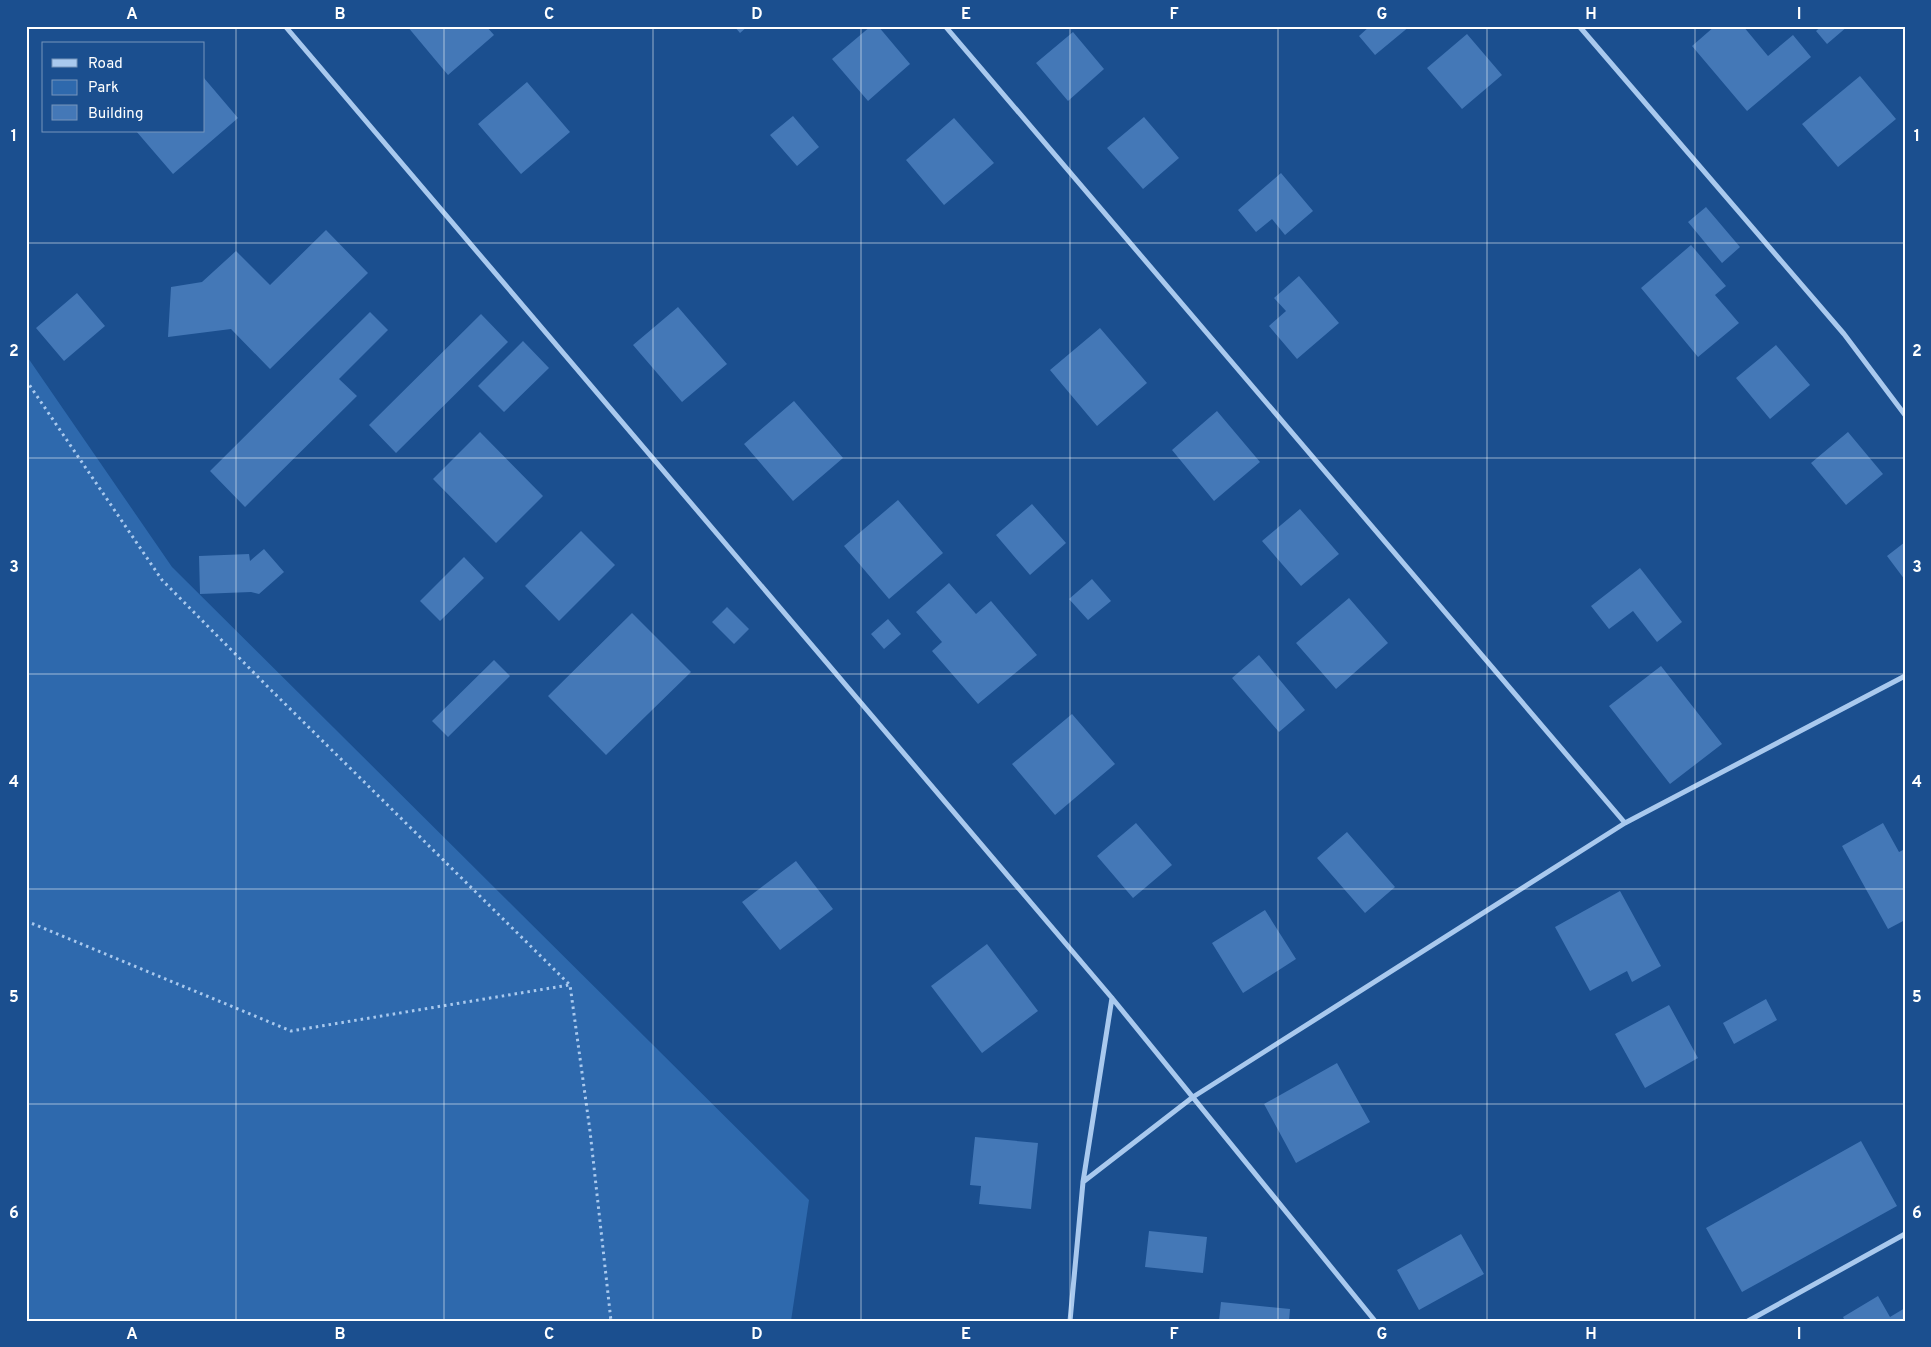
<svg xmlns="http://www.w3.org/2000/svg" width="1931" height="1347" viewBox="0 0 1931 1347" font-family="Overpass,sans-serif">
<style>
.green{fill:#2e69ad}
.building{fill:#4478b7}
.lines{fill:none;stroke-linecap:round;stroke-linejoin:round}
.path{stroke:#a9c9ee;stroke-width:3;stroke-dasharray:2.5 4;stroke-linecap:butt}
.street{stroke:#a9c9ee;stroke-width:5}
.grid{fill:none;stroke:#fff;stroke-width:1;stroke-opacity:0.55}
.neatline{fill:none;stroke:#fff;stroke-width:2}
.grid-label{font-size:16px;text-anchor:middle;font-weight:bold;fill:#fff}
</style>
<rect width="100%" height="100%" fill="#1b4f8f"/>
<path class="green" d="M26,355L172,567L809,1200L791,1321H26Z"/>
<path class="building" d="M407,26H486L494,35L448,75Z
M734,26H748L740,33Z
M871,26H878L910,64L868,101L832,59Z
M1370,26H1410L1375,55L1359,36Z
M1715,26H1743L1768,56L1793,35L1811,57L1747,111L1692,46Z
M1822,26H1848L1827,44L1816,31Z
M1073,32L1104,69L1068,101L1036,63Z
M1467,34L1502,75L1462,109L1427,68Z
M1860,76L1896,119L1838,167L1802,124Z
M204,78L238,118L173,174L136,131H204Z
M527,82L570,132L521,174L478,124Z
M793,116L819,147L797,166L770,135Z
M1144,117L1179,158L1143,189L1107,148Z
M954,118L994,163L944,205L906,160Z
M1281,173L1313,211L1285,235L1272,219L1256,232L1238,210Z
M1706,207L1740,247L1722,263L1688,222Z
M326,230L368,273L270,369L231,329L168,337L171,287L202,282L236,251L270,285Z
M1691,245L1726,286L1715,295L1739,323L1698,357L1641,288Z
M1299,276L1339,323L1297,359L1269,326L1286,311L1274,298Z
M77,293L105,326L64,361L36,328Z
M678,307L727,364L682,402L633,345Z
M370,312L388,330L339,379L357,396L245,507L210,471Z
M481,314L508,342L396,453L369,425Z
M1100,328L1147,383L1097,426L1050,370Z
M523,341L549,368L504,412L478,386Z
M1776,345L1810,385L1770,419L1736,378Z
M794,401L843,458L793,501L744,444Z
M1217,411L1260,462L1214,501L1172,450Z
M480,432L543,496L496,543L433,479Z
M1848,432L1883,474L1846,505L1811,463Z
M898,500L943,553L889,599L844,546Z
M1032,504L1066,543L1030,575L996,535Z
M1300,509L1339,554L1301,586L1262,541Z
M581,531L615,565L559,621L525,586Z
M1905,542V580L1887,556Z
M264,549L284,572L259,594L251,592L200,594L199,556L249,554L250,561Z
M464,557L484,578L440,621L420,601Z
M1640,568L1682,622L1657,642L1633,611L1609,629L1591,606Z
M1092,579L1111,601L1088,620L1069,599Z
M949,583L976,614L991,601L1037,655L978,704L932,651L942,642L916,612Z
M1349,598L1388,643L1336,689L1296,643Z
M727,607L749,629L734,644L712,622Z
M632,613L691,672L606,755L548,696Z
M888,619L901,634L884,649L871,634Z
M1259,655L1305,710L1279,732L1232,678Z
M494,660L510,676L448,737L432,721Z
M1661,666L1722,744L1670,784L1609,706Z
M1072,714L1115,764L1055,815L1012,764Z
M1136,823L1172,865L1133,898L1097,856Z
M1883,823L1899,852L1905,849V920L1888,929L1842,846Z
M1347,832L1395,887L1365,913L1317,858Z
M796,861L833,909L780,950L742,902Z
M1620,891L1661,966L1632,982L1627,971L1590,991L1555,927Z
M1265,910L1296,959L1243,993L1212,943Z
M987,944L1038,1011L982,1053L931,986Z
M1766,999L1777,1020L1734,1044L1723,1023Z
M1669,1005L1698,1058L1645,1088L1615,1034Z
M1337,1063L1370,1122L1296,1163L1264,1104Z
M975,1137L1038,1143L1031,1209L979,1204L981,1186L970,1185Z
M1861,1141L1897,1206L1742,1292L1706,1228Z
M1149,1231L1207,1237L1203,1273L1145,1267Z
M1461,1234L1484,1274L1419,1310L1397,1270Z
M1878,1296L1890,1317L1905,1308V1321H1845L1843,1317Z
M1221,1302L1290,1309L1289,1321H1219Z"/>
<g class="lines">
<path class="path" d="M26,380L162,580L271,690L570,985L590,1131L611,1321
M26,921L291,1031L569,985"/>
<path class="street" d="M285,26L1112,998L1375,1321
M945,26L1625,823
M1579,26L1844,334L1905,415
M1083,1182L1193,1097L1625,823L1905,676
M1070,1321L1083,1182L1112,998
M1748,1321L1905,1234"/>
</g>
<path class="grid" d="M236,26V1321M444,26V1321M653,26V1321M861,26V1321M1070,26V1321M1278,26V1321M1487,26V1321M1695,26V1321M26,243H1905M26,458H1905M26,674H1905M26,889H1905M26,1104H1905"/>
<rect width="1931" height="1347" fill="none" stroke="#1b4f8f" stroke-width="55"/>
<rect x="42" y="42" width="162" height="90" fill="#1b4f8f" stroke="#7695bc"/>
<rect x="52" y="59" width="25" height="8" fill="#a9c9ee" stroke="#7695bc"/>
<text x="88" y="68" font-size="15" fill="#ffffff">Road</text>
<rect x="52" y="80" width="25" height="15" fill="#2e69ad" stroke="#7695bc"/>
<text x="88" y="92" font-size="15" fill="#ffffff">Park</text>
<rect x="52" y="105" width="25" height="15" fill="#4478b7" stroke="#7695bc"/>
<text x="88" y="118" font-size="15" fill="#ffffff">Building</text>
<rect x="28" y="28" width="1876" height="1292" class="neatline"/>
<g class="grid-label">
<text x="132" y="19">A</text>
<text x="340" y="19">B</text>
<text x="549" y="19">C</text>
<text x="757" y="19">D</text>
<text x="966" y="19">E</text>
<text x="1174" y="19">F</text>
<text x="1382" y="19">G</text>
<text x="1591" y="19">H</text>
<text x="1799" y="19">I</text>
<text x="14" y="141">1</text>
<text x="1917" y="141">1</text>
<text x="14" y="356">2</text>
<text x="1917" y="356">2</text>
<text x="14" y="572">3</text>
<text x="1917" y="572">3</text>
<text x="14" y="787">4</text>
<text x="1917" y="787">4</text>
<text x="14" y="1002">5</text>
<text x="1917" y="1002">5</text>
<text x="14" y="1218">6</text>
<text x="1917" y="1218">6</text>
<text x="132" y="1339">A</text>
<text x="340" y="1339">B</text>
<text x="549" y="1339">C</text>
<text x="757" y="1339">D</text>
<text x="966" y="1339">E</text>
<text x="1174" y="1339">F</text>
<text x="1382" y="1339">G</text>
<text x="1591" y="1339">H</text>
<text x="1799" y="1339">I</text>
</g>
</svg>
